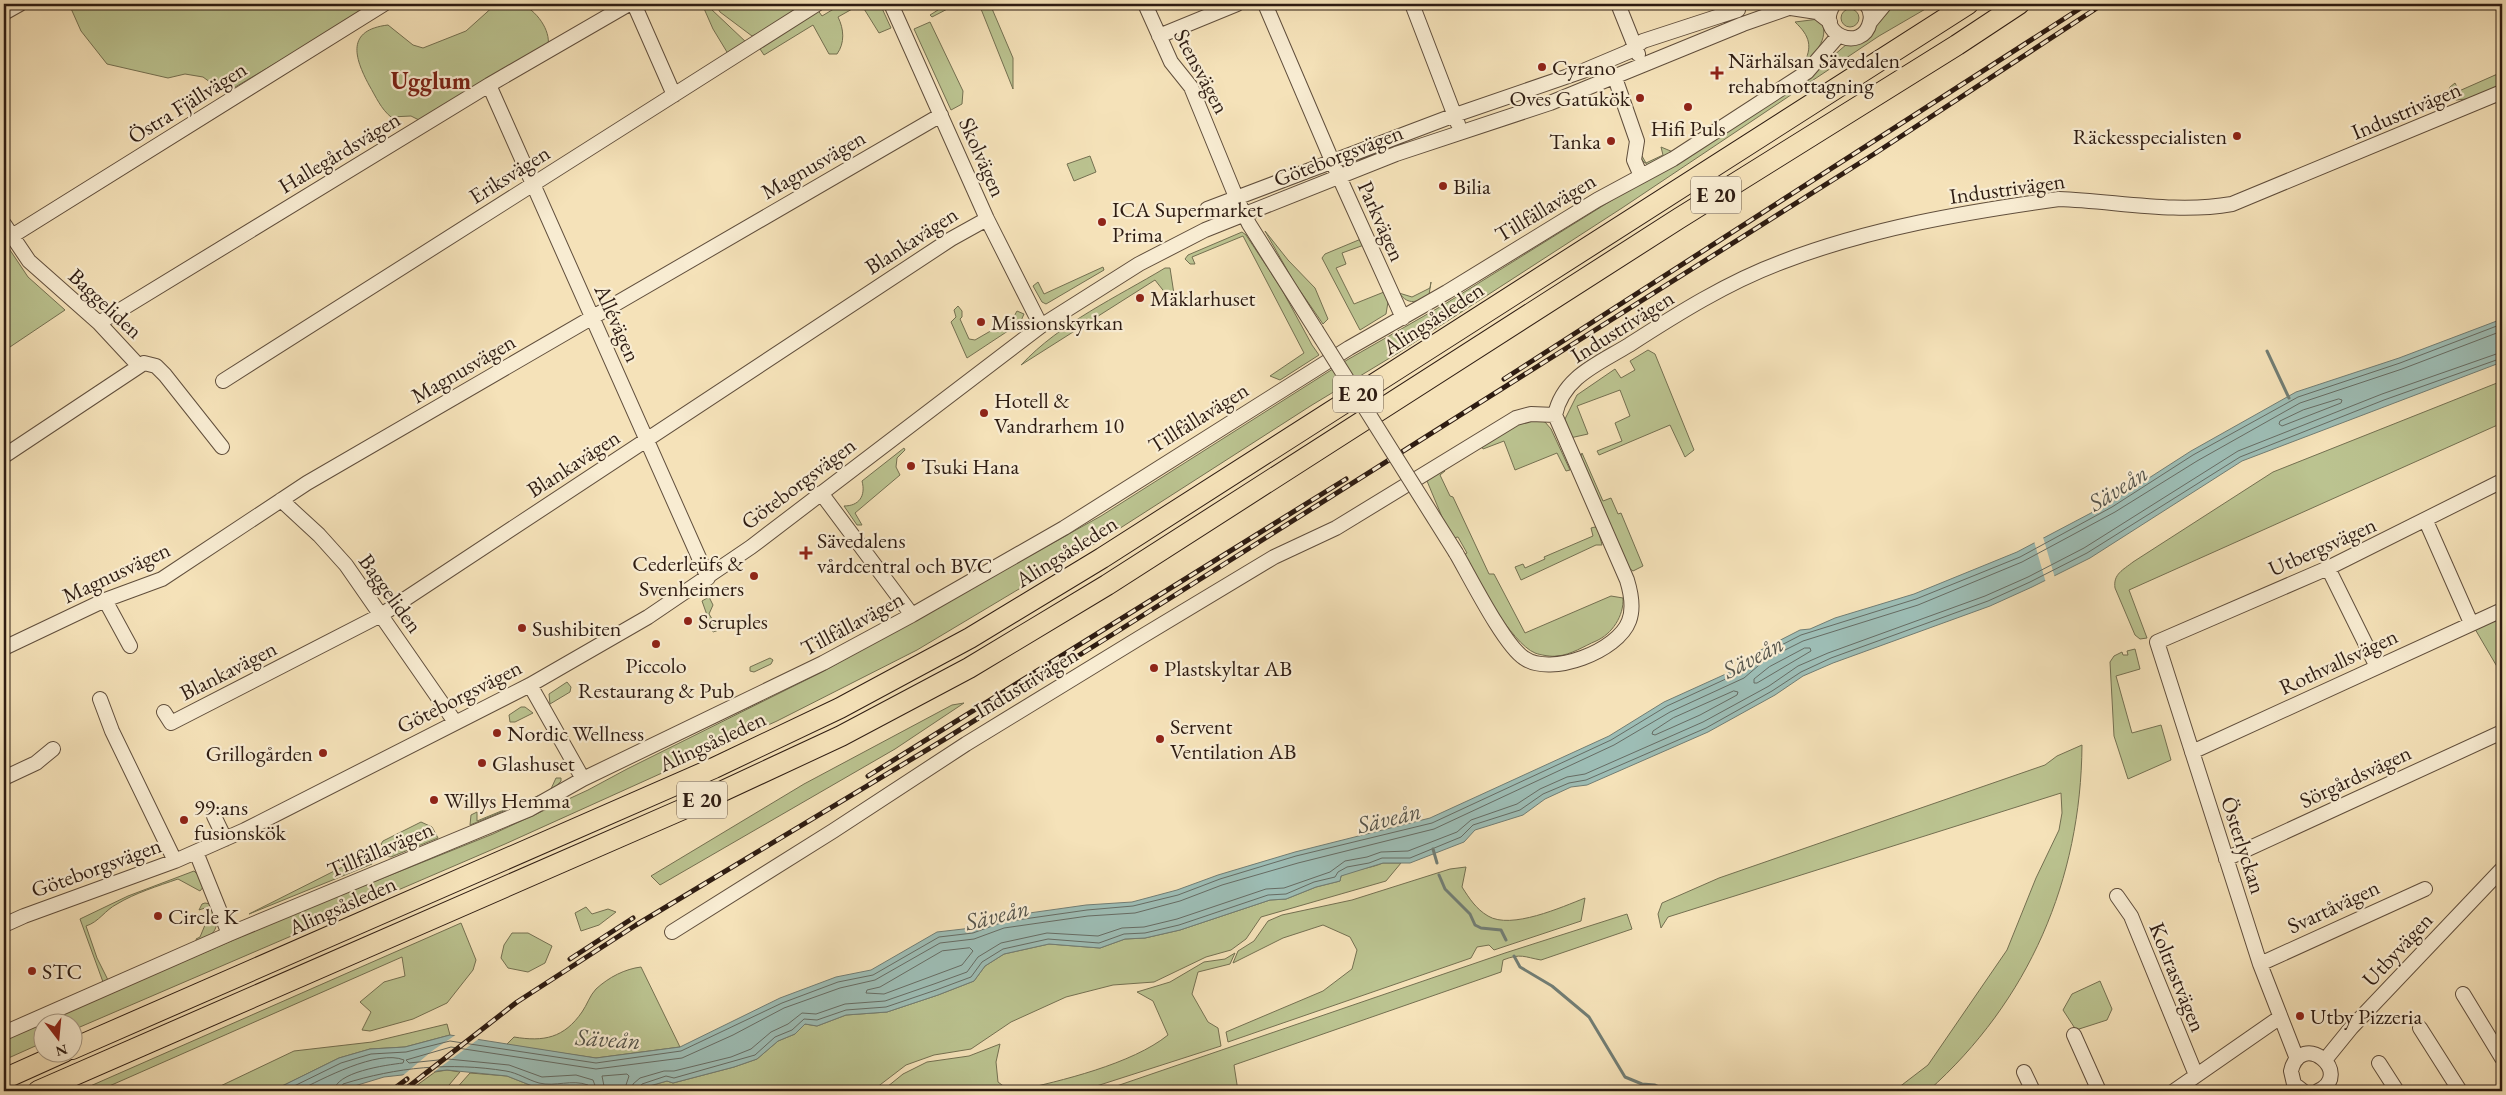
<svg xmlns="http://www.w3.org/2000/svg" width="2506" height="1095" viewBox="0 0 2506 1095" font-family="'EB Garamond',serif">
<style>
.green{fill:#bbc390;stroke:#747051}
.water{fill:#9dbdb5;stroke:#717d74}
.pier{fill:#f5e2b9}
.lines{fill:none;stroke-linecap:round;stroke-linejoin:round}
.shore{stroke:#666c64;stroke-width:1}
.stream{stroke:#717d74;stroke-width:3}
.minor-casing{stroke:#604e3c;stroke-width:16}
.highway-casing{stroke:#2e1c12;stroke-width:22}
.minor{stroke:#f8ecd2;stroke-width:14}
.highway{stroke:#f5e2b9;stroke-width:20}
.rail-casing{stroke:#2e1c12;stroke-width:5}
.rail{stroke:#f8ecd2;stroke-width:3;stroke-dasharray:9;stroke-linecap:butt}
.minor-bridge-casing{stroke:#604e3c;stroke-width:16;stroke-linecap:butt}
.minor-bridge{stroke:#f8ecd2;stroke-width:14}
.poi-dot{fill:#8f2418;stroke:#f8ecd2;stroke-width:2}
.labels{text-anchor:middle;stroke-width:4.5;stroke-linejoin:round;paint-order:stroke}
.shield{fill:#f8ecd2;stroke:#6b5a4c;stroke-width:1}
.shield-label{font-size:21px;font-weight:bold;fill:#2e1c12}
.poi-label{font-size:22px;fill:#2e1c12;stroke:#f8ecd2;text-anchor:start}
.street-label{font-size:22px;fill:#2e1c12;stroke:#f8ecd2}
.neighbourhood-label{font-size:24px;font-weight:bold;fill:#7a1f14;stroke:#f8ecd2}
.water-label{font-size:24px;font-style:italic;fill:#55544b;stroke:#f8ecd2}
</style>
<rect width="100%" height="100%" fill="#f5e2b9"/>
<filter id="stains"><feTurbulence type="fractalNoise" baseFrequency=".004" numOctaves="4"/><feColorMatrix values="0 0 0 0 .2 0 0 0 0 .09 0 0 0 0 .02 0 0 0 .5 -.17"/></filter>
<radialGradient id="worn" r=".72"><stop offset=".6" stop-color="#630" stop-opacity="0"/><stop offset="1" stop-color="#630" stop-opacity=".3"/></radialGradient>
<path class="green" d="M69,4H376L225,93L203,77L185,74L168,78L107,64L81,31Z
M496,4C503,4 515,2 521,4C536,10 551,30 548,46L419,120L411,116L391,117C381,109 376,97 369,85C354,57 346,30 388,25L413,45L423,48L466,31Z
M702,4H710L711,9L747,43L730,57L713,29Z
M715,4H807L763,31L752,36L720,12Z
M842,4H861L838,17C844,29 845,43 837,54H829L813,25L764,55L760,49L817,9L822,16Z
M861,4H880L891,28L879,33Z
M936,4H957L932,17L930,15L938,10Z
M979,4H990L1013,58V89Z
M1895,4H1934L1879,36L1622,208L1398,353L1312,405L1111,534L917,650L777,721L505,844L73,1030L72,1022H42V1043L4,1060V1039L296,913L493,834L588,790L627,769L822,672L1101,516L1347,360L1445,304L1805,80L1847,44L1865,39Z
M1841 18a9 9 0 1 1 18 0a9 9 0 1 1-18 0Z
M1819,19C1832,34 1816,54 1803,65C1813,47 1810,36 1795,22Z
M930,22L963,91L962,104L951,110L914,29Z
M2502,72V85L2467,99L2456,100L2448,93L2450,87L2455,83L2459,91Z
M1661,147L1673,152L1648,165L1640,159L1642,156L1646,163L1663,155Z
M1090,156L1096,172L1074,181L1067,164Z
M1265,231L1288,260L1315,288L1328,319L1323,324L1294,282Z
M1242,232L1246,235L1281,288L1312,345L1319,355L1280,380L1270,376L1304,353L1243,236L1192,257L1195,264H1190L1185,259L1188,255Z
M1361,239L1364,245L1342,253L1346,264L1336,268L1354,304L1384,292L1388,302L1386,314L1360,330L1322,258L1325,254Z
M4,241L28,277L65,310L4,351Z
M1103,267L1104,270L1046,304L1042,302L1033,286L1038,282L1044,294Z
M1165,268H1170L1174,294H1166L1155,280L1021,365C1060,323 1117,297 1165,268Z
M1431,282L1429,295C1417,302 1409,306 1399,293L1412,297L1430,288Z
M958,306L962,311V317L960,319L969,339L975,340L1013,318L1017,311L1024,314L1020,323L967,358L951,322L956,317L954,310Z
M1648,350L1655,354L1694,450L1685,457L1670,425L1599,455L1597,451L1622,441L1615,423L1630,416L1620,390L1577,406L1588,434L1570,438L1565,419L1577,395L1615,369L1621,378L1635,370L1630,361Z
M2502,381V423L2129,590L2147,638L2140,639L2135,635L2115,588C2113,574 2123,570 2133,562L2273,472Z
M1530,418L1545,422L1551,429L1570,470L1566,471L1557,453L1515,470L1504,441L1483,449L1482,447L1517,423Z
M904,448L905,450L897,458L896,467L900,475L855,513L862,525H857L844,506C859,506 866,496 862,481Z
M1582,453L1603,501L1611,498L1618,514L1621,513L1643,566L1633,571L1629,568L1580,458Z
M1443,470L1445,471L1440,475L1450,496L1453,497L1489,574H1494L1525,633L1611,596L1623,598C1624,616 1612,634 1596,641C1584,646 1571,655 1557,656C1552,657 1540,655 1535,653C1511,643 1476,578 1463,555L1467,553L1458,537L1453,538L1445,524L1427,481Z
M1595,527L1598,529L1602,545H1596L1521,580L1515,567L1523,564L1525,568L1545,559L1544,557L1593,536L1591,528Z
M709,597L713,605L709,614L719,630L713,632L702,601Z
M2502,616V671L2499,670L2475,629Z
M2135,649L2140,669L2116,676L2132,733L2161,725L2171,760L2128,779L2114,736L2110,662L2114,656L2122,652L2123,655H2128L2127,651Z
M770,658L773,660L771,664L754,672L750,671V667Z
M567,682L571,687L570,692L550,704L549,694Z
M964,703L895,749L660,885L651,876L804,784L952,705Z
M521,707H525L533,713L515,722H510L509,715Z
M2082,745C2081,880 2029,1001 1928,1091H1894L1928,1065L2007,950L2036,878L2059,830L2062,813L2061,793L1668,917L1661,928L1658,914L1662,903L1719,878L2045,765L2057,756Z
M556,778H561V781L552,791L470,825L471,815L477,812V821L550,791Z
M421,822L432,827L438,838L391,857L387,856L386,850L414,839H425L421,833L383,846L381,844L383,841Z
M367,858L370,859L372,864L249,914L358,859Z
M1383,863H1401L1386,881L1261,917L1246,939L1231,950L1206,957L1154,982L1113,985L1066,997L1011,1022L971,1049L934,1055L906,1065L872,1091H632L667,1081L673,1083L734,1067L757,1059L778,1041L795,1034L805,1024L817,1026L846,1015L887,1012L938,995L974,981L985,966L1004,954L1049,944L1100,948L1125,939L1145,938L1180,930L1270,900L1286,899L1316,887L1340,881L1341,876C1354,869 1369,869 1383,863Z
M1466,867L1462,887C1469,898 1476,909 1488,916C1511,930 1562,907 1585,898L1581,921L1494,950L1489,945L1477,947L1471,958L1228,1042L1226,1032L1323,991L1352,969L1357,950L1350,937L1323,925L1283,938L1233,963L1238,951L1254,941L1268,921L1282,915L1352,900L1450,869Z
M194,871L200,877L204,886L200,891L178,879C158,886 135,893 117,904C105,910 99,922 86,926L97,958L108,980L103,982L80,919L128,896Z
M205,903L211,904C220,926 219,933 197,942L196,939L200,937L205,925L213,922L208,907L199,910L202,904Z
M586,907L592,914L608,909L616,912L599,925L581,931L575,913Z
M1627,914L1632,929L1541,960C1524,957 1521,953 1503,960L1501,972L1234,1065L1238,1091H1102L1505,953Z
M461,923L476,960L473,970L447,1003L413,1019L370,1031L362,1030L371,1012L360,1002L384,982L405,976L402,957L98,1091H79Z
M512,933H528L552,946L545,963L528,972L508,968L501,958L504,945Z
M1235,953L1230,964L1198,972L1192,994L1208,1022L1218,1028L1221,1046L1081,1091H1015C1061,1081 1132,1064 1168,1035L1153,1001L1137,992L1170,982L1204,962L1225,959Z
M641,967L680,1047L596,1058L506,1045L514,1037C544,1042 564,1038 582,1012C587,1005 590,995 596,989C609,977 625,969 641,967Z
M2100,981L2112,1009L2107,1020L2076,1030L2063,1010L2072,994Z
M447,1024L450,1035L405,1047L370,1049L339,1058L272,1091H210L294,1051L372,1042Z
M1000,1044L996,1062L998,1082L1010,1091H882L903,1074L927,1062L969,1056Z
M447,1070L460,1072L444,1091H409L435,1072Z
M470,1073L507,1076L540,1089H561L575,1086L595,1091H454Z"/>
<path class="water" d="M2502,319V362L2242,461L2090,558L2032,587L1990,606L1833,663L1803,676L1775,695L1708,732L1587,785L1571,787L1545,799L1523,815L1475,830L1464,842L1410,863H1383L1341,876L1340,881L1316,887L1286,899L1270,900L1180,930L1145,938L1125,939L1100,948L1049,944L1004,954L985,966L974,981L938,995L887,1012L846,1015L817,1026L805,1024L795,1034L778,1041L757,1059L734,1067L673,1083L667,1081L632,1091H595L575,1086L561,1089H540L507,1076L447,1070L384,1077L338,1091H272L339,1058L370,1049L405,1047L450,1035L596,1058L680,1047L780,998L836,977L871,970L937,932L972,928L1001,917L1086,905L1132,902L1177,890L1218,875L1295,852L1430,818L1609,736L1664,702L1739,668L1759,651L1800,630L1810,629L1835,618L1914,594L2017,552L2110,503L2191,451L2296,392L2399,358Z"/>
<path class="pier" d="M2043,537L2055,578L2046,583L2034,541Z
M457,1034L480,1038L431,1074L400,1078L432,1051Z"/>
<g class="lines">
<path class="shore" d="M2339,399L2342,400L2341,403L2282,426L2279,424L2280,421L2303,410Z
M1805,648H1810L1811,651L1757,683H1754V679L1769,667Z
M1734,691L1738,692L1737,695L1700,715L1655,735L1652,734L1653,731L1673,718Z
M970,948L973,951L962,965L884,994L866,993L867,990L880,987L942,951Z
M284,1091L341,1063L371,1054L406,1052L450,1041L596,1063L681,1051L782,1003L838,982L873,975L939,937L973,933L1003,922L1087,910L1133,906L1178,895L1220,879L1296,856L1432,823L1611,740L1667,706L1741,672L1762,655L1801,635L1916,599L2020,557L2112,507L2193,455L2298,397L2400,363L2502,324
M298,1091C322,1079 378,1049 404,1060L403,1063C386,1065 335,1072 334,1091
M340,1091L343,1084C397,1067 450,1062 506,1071C518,1073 528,1080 539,1083C555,1087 572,1079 588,1085L591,1091
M597,1091L593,1080L576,1075L542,1077L509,1065L448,1059L409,1063L406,1060L451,1047L596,1069L682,1058L733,1035L784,1008L840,988L875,980L940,943L974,939L1004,928L1088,916L1135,913L1180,901L1222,885L1298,863L1434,829L1614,745L1670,712L1744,678L1765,660L1803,641L1918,605L2022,562L2115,512L2197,461L2300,403L2402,369L2502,331
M605,1091L602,1076L627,1074L629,1076L624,1091
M632,1091L633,1084L640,1078L664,1071H674L731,1057L751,1049L771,1032L788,1024L802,1013L816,1014L845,1004L885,1001L934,984L967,972L978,957L1001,943L1047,933L1098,936L1122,928L1144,927L1177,919L1266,889L1284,888L1330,872L1345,861L1367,857L1381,852L1408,851L1457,832L1471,820L1517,804L1540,789L1567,777L1585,774L1703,722L1769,686L1798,666L1828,653L1985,596L2028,577L2084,548L2238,451L2382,394L2502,352
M638,1091L642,1084L666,1076L674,1078L755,1055L775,1037L792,1030L804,1019L817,1020L846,1010L886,1007L936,990L971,977L982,962L1003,949L1048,939L1099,943L1124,934L1145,933L1179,925L1268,895L1286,894L1314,882L1335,877L1338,872L1347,867L1369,863L1382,858H1410L1461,837L1473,825L1520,810L1543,794L1569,783L1586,780L1706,728L1772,691L1801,672L1831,658L1988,601L2030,582L2087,553L2240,457L2384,400L2502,358"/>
<path class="stream" d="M2267,351L2289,398
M1433,849L1437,863
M1439,875L1445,889L1470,914L1475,925L1481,928L1501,930L1506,940
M1514,956L1520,967L1552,986L1589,1017L1625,1077L1642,1084L1655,1085L1668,1091"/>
<g class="minor-casing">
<path id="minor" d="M634,4L674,95
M891,4L987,219L1041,326
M1145,4L1171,62L1191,87L1236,197L1249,224L1316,330
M1265,4L1336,170L1403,318
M1412,4L1458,124
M1618,4L1638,54
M1834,4C1813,34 1863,54 1870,22C1872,15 1870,9 1866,4
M1791,8L1817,12L1830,22
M4,13L20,4
M1871,21L1885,4
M1159,36L1237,4
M1614,75L1637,141L1634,160L1641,176
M489,85L708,578
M1207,209L1455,115L1583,71L1628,52L1643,41L1738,10
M4,224L29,261L99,323L138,365
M12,236L384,4
M99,323L489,85L629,4
M223,381L817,4
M4,456L144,363L156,366L165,375L222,447
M821,493L912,615
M281,500L319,535L346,565L455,722
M2426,521L2471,623
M1456,553C1470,577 1504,645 1524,658C1551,677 1618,651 1629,621C1634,608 1631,593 1627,580L1555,415C1563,377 1598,364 1629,345C1677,314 1728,282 1782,262C1870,228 1966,212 2059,199C2116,201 2175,214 2232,204L2502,92
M2328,568L2377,667
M105,600L130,646
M4,648L105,600L162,579L307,483L941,115
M530,685L583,779
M100,699L112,731L175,861
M164,712L171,723L381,615L951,239L987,219
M2192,752L2502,610
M4,778L36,763L53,749
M214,816L225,839
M196,852L229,934
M2226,859L2502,732
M2117,896L2131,916L2196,1075
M4,925L24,916L175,861L245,830L530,685L648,617L751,547L1041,326L1139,264L1205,230L1396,154L1550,103L1743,24L1800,4
M672,932L833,831L966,744L1141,637L1274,557L1336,528L1516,418L1531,414L1555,415
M2260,964L2425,889
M2463,994L2502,1058
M2420,1028L2460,1091
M4,1033L229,934L530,809L583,779L823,663L912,615L1064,528L1349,348L1447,292L1597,200L1673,159L1807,72L1839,35
M2074,1035L2099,1091
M2297,1059L2260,964L2157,642L2328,568L2502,481
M2325,1060L2351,1028L2502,869
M2379,1063L2397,1091
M2024,1072L2033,1091
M2174,1091L2279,1018
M2303,1091L2294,1084L2291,1071C2301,1029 2355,1073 2318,1091"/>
</g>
<g class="highway-casing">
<path id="highway" d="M72,1049L714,768L840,708L970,638L1102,558L1968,4
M4,1079L64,1052
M38,1091L697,803L841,736L969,668L1107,585L1678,219L1957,45L2019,4"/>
</g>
<use href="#minor" class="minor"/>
<use href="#highway" class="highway"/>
<g class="rail-casing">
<path id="rail" d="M1504,379L2087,4
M868,776L1346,479
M570,959L633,918
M391,1091L407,1079
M403,1091L517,1002L636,925L945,739L1118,631L1874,154L2103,4"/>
</g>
<use href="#rail" class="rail"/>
<g class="minor-bridge-casing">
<path id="minor-bridge" d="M1316,330L1456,553"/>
</g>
<use href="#minor-bridge" class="minor-bridge"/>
</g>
<g class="poi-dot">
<circle cx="1542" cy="67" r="5"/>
<path d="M1714.5 65.5h5v5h5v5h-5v5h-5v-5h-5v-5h5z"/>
<circle cx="1640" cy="98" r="5"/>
<circle cx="1688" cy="107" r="5"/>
<circle cx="2237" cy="136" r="5"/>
<circle cx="1611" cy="141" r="5"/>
<circle cx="1443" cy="186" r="5"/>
<circle cx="1102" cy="222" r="5"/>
<circle cx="1140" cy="298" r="5"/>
<circle cx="981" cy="322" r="5"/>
<circle cx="984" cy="413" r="5"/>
<circle cx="911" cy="466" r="5"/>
<path d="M803.5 545.5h5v5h5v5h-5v5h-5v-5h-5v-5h5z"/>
<circle cx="754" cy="576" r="5"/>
<circle cx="688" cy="621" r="5"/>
<circle cx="522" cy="628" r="5"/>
<circle cx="656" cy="644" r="5"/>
<circle cx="1154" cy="668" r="5"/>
<circle cx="497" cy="733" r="5"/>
<circle cx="1160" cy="739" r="5"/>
<circle cx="323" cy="753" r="5"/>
<circle cx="482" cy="763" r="5"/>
<circle cx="434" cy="800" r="5"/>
<circle cx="184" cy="820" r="5"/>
<circle cx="158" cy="916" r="5"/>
<circle cx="32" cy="971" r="5"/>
<circle cx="2300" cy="1016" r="5"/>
</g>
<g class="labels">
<g class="shield">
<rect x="1691" y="176.5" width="50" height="37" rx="4"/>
<rect x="1333" y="375.5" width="50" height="37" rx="4"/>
<rect x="677" y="781.5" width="50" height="37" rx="4"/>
</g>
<g class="shield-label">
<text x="1716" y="202">E 20</text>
<text x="1358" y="401">E 20</text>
<text x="702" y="807">E 20</text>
</g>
<g class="poi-label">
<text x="1728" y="68">Närhälsan Sävedalen<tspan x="1728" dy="25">rehabmottagning</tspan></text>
<text x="1552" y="75">Cyrano</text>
<text x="1630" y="106" text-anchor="end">Oves Gatukök</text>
<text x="1688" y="136" text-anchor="middle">Hifi Puls</text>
<text x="2227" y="144" text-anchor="end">Räckesspecialisten</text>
<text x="1601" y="149" text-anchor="end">Tanka</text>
<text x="1453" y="194">Bilia</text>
<text x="1112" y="217">ICA Supermarket<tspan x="1112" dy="25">Prima</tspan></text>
<text x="1150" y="306">Mäklarhuset</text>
<text x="991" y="330">Missionskyrkan</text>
<text x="994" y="408">Hotell &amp;<tspan x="994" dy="25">Vandrarhem 10</tspan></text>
<text x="921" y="474">Tsuki Hana</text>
<text x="817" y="548">Sävedalens<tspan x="817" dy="25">vårdcentral och BVC</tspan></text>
<text x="744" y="571" text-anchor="end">Cederleüfs &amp;<tspan x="744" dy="25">Svenheimers</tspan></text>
<text x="698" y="629">Scruples</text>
<text x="532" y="636">Sushibiten</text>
<text x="656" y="673" text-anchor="middle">Piccolo<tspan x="656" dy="25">Restaurang &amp; Pub</tspan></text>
<text x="1164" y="676">Plastskyltar AB</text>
<text x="1170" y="734">Servent<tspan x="1170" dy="25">Ventilation AB</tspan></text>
<text x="507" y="741">Nordic Wellness</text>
<text x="313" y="761" text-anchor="end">Grillogården</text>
<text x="492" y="771">Glashuset</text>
<text x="444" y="808">Willys Hemma</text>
<text x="194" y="815">99:ans<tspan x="194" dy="25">fusionskök</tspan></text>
<text x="168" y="924">Circle K</text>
<text x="42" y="979">STC</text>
<text x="2310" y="1024">Utby Pizzeria</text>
</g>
<g class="street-label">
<text transform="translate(1202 71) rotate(62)" y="8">Stensvägen</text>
<text transform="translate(187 102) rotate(-32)" y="8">Östra Fjällvägen</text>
<text transform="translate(2406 110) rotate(-23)" y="8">Industrivägen</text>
<text transform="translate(339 152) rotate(-31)" y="8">Hallegårdsvägen</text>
<text transform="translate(1338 155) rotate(-21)" y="8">Göteborgsvägen</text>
<text transform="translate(983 157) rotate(66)" y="8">Skolvägen</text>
<text transform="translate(813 164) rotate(-30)" y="8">Magnusvägen</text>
<text transform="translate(509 174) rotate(-32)" y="8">Eriksvägen</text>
<text transform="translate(2007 188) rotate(-8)" y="8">Industrivägen</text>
<text transform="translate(1545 207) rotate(-31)" y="8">Tillfällavägen</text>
<text transform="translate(1382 221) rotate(66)" y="8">Parkvägen</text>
<text transform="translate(911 240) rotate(-33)" y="8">Blankavägen</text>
<text transform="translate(106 303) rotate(43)" y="8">Baggeliden</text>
<text transform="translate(1433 318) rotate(-33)" y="8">Alingsåsleden</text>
<text transform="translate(618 323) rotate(66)" y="8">Allévägen</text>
<text transform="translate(1622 326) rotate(-32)" y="8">Industrivägen</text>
<text transform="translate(463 368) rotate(-30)" y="8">Magnusvägen</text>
<text transform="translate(1198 417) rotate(-32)" y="8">Tillfällavägen</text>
<text transform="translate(573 463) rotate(-33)" y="8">Blankavägen</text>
<text transform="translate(798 483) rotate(-37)" y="8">Göteborgsvägen</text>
<text transform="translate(2322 546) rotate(-24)" y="8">Utbergsvägen</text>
<text transform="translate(1066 551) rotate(-32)" y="8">Alingsåsleden</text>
<text transform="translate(116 572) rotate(-25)" y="8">Magnusvägen</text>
<text transform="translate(391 593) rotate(54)" y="8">Baggeliden</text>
<text transform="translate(852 623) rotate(-28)" y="8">Tillfällavägen</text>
<text transform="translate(2338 661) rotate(-25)" y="8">Rothvallsvägen</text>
<text transform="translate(228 670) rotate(-27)" y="8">Blankavägen</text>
<text transform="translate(1026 682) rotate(-31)" y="8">Industrivägen</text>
<text transform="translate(459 696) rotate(-27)" y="8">Göteborgsvägen</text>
<text transform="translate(712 741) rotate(-25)" y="8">Alingsåsleden</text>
<text transform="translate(2355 776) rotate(-25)" y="8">Sörgårdsvägen</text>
<text transform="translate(2244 845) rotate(72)" y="8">Österlyckan</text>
<text transform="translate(380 849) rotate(-23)" y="8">Tillfällavägen</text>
<text transform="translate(96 867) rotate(-20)" y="8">Göteborgsvägen</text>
<text transform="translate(342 905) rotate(-24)" y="8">Alingsåsleden</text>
<text transform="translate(2333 906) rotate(-25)" y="8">Svartåvägen</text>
<text transform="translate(2397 949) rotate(-47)" y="8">Utbyvägen</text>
<text transform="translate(2178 977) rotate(68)" y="8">Koltrastvägen</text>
</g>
<g class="neighbourhood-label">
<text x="431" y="89">Ugglum</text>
</g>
<g class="water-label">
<text transform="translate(2118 488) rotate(-32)" y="8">Säveån</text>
<text transform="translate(1753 657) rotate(-28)" y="8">Säveån</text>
<text transform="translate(1389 818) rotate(-14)" y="8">Säveån</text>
<text transform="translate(997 915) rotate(-14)" y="8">Säveån</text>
<text transform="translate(608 1039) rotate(4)" y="8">Säveån</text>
</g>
</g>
<rect width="2506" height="1095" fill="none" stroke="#f5e2b9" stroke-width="20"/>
<rect x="5" y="5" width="2496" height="1085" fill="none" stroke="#2e1c12" stroke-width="2.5"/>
<rect x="10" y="10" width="2486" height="1075" fill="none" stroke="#2e1c12"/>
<g transform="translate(58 1038) rotate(164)"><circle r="24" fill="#f8ecd2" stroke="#a79985"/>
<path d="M0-4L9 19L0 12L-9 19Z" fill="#8f2418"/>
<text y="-8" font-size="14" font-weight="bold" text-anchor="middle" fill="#2e1c12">N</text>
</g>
<rect width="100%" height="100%" filter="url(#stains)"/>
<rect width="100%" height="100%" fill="url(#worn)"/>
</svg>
